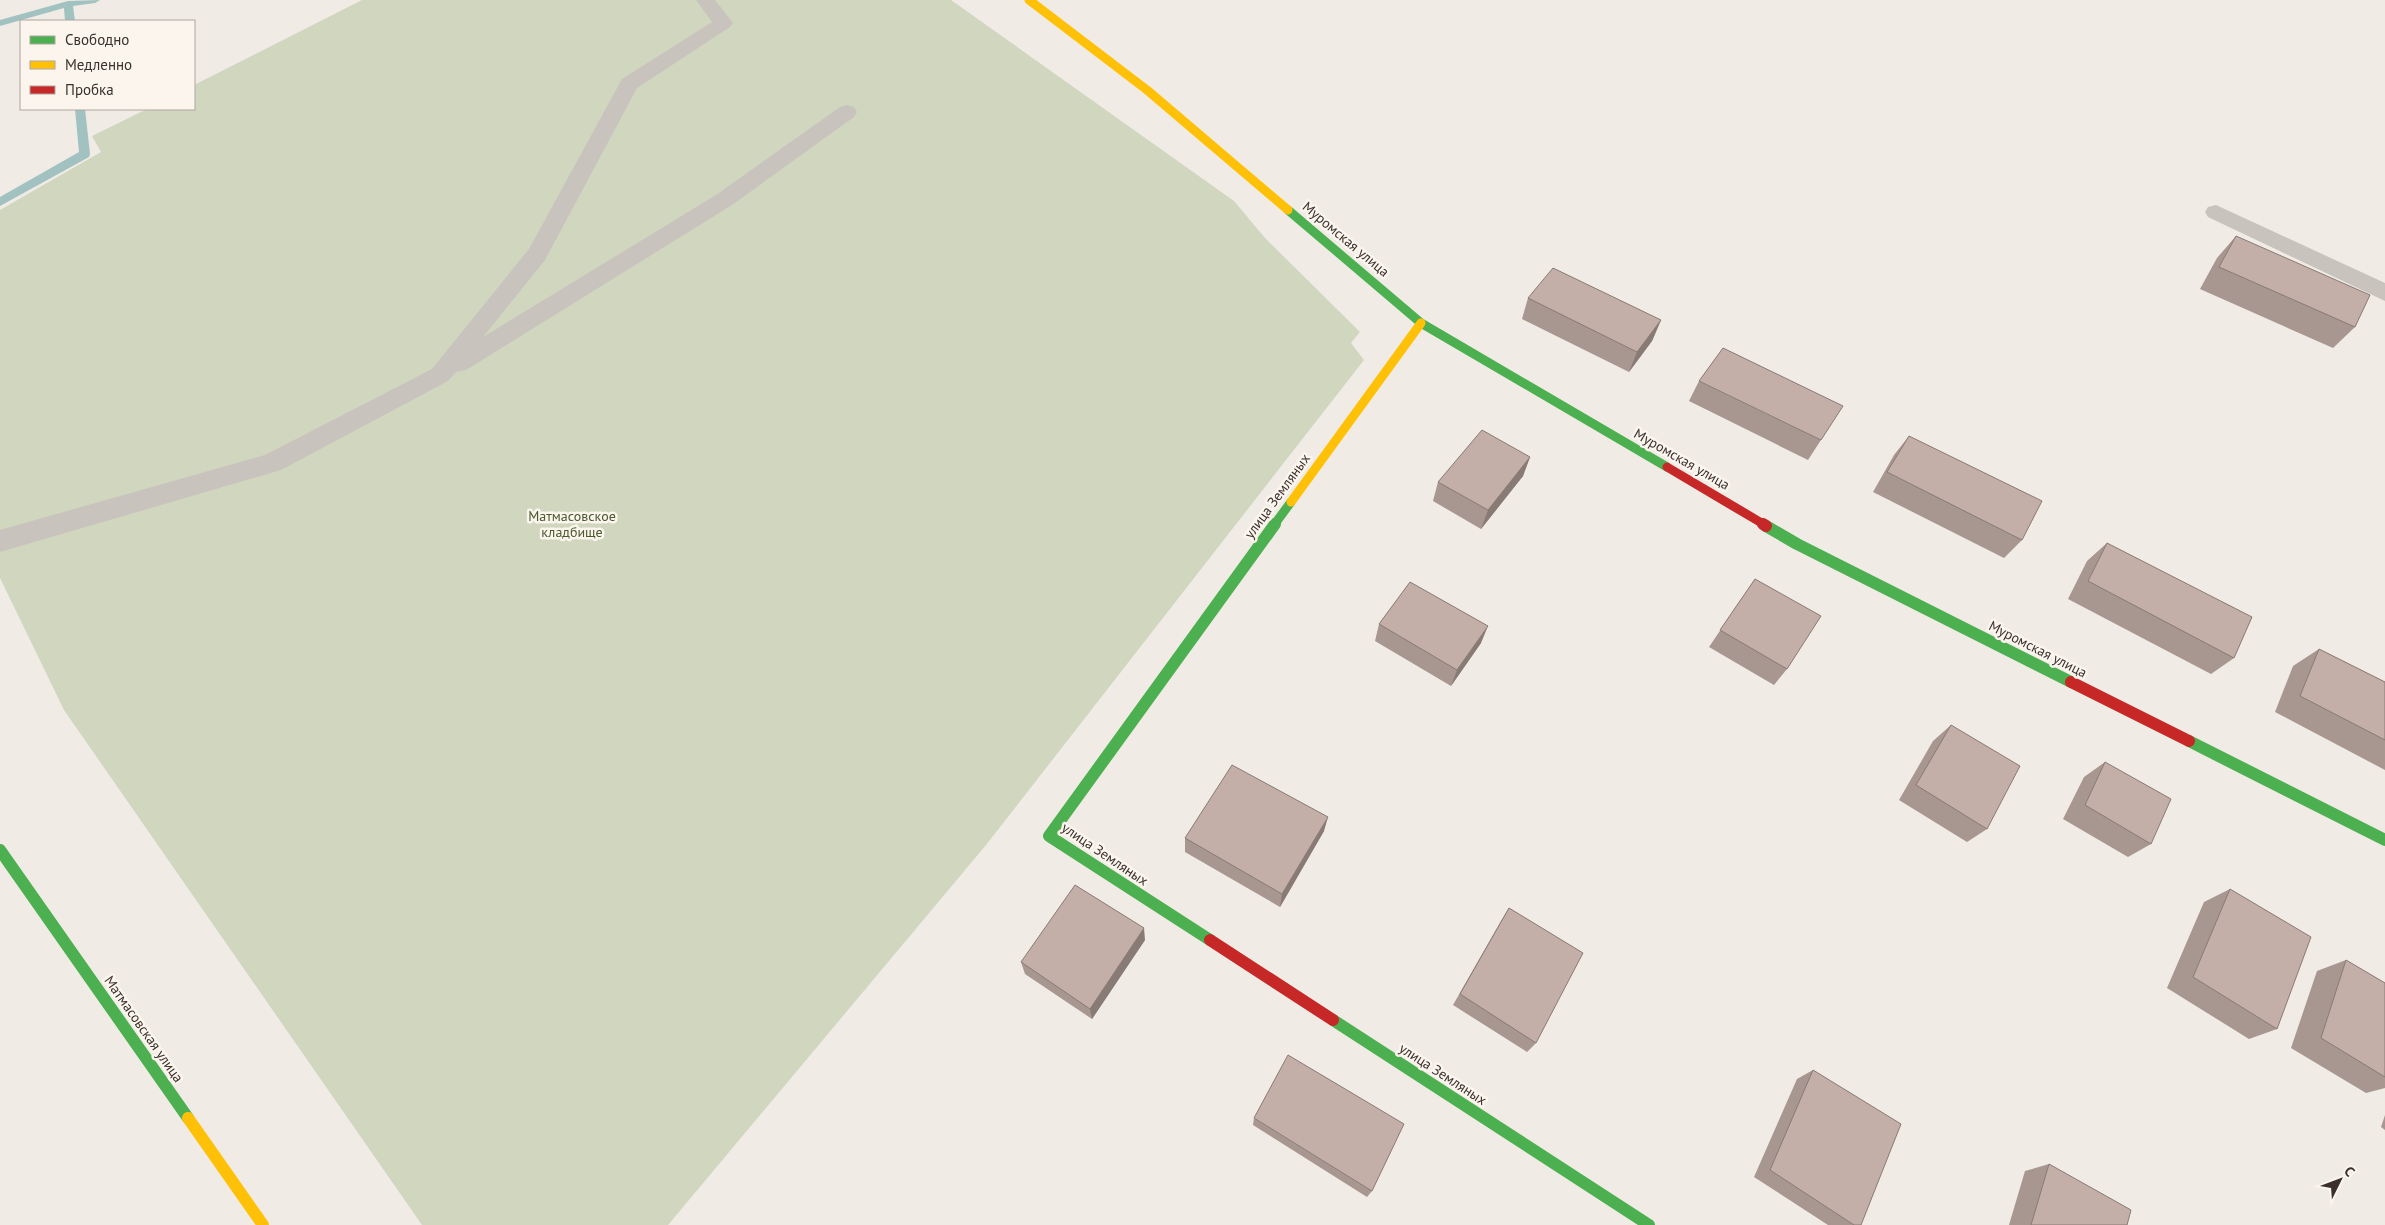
<svg xmlns="http://www.w3.org/2000/svg" width="2385" height="1225" viewBox="0 0 2385 1225" font-family="'PT Sans',sans-serif">
<style>
.green{fill:#d1d6bf}
.lines{fill:none;stroke-linecap:round;stroke-linejoin:round}
.stream{fill:#a1c2c1;fill-rule:evenodd}
.lane{fill:#c9c3be;fill-rule:evenodd}
.fast-far1{stroke:#4caf50;stroke-width:9}
.fast{stroke:#4caf50;stroke-width:12}
.slow-far1{stroke:#ffc107;stroke-width:9}
.slow{stroke:#ffc107;stroke-width:12}
.jam-far1{stroke:#c62828;stroke-width:9}
.jam{stroke:#c62828;stroke-width:12}
.wall{fill:#a89690}
.shaded-wall{fill:#887a75}
.building{fill:#c3afa7;stroke:#887a75}
.labels{text-anchor:middle;stroke-width:5;stroke-linejoin:round;paint-order:stroke}
.street-label{font-size:14px;fill:#3b302b;stroke:#fbf5ee}
.park-label{font-size:14px;fill:#4a5a2e;stroke:#fbf5ee}
</style>
<rect width="100%" height="100%" fill="#f0ebe5"/>
<path class="green" d="M362,0H951L1234,201L1265,238L1360,332L1351,343L1364,360L986,845L668,1225H422L64,710L0,578V210L101,152L92,136L147,109H194V85Z"/>
<g class="lines">
<path class="stream" d="M100,0L95,3L73,6L75,21H65L64,8L0,26V20L68,1Z
M75,109H85L90,154L89,157L0,206V197L79,152Z"/>
<path class="lane" d="M696,0H715L733,23L730,27L637,88L545,260L483,337L716,195L840,107L847,105L854,107L857,112L854,117L732,205L466,370L456,372L448,381L281,470L0,552V530L265,455L432,369L529,249L622,79L712,22Z
M2216,205L2385,283V301L2208,217L2205,212L2208,207Z"/>
<path class="fast-far1" d="M1288,210L1421,323L1667,467
M1274,525L1291,502"/>
<path class="fast" d="M1766,526L1797,544L2071,682
M2189,741L2385,840
M0,850L188,1118
M1210,940L1049,836L1275,524
M1333,1020L1649,1225"/>
<path class="slow-far1" d="M1029,0L1147,90L1288,210
M1291,502L1421,323"/>
<path class="slow" d="M188,1118L263,1225"/>
<path class="jam-far1" d="M1667,467L1765,525"/>
<path class="jam" d="M1763,524L1766,526
M2071,682L2189,741
M1210,940L1333,1020"/>
</g>
<path class="wall" d="M2236,236L2355,327L2333,348L2200,289L2217,258Z
M1528,298L1661,320L1652,341L1629,372L1522,319Z
M1699,381L1821,440L1808,460L1689,401Z
M1909,436L2022,540L2004,558L1873,492L1894,455Z
M1530,457L1523,476L1481,529L1433,501L1438,482Z
M2107,543L2234,658L2211,674L2068,599L2087,561Z
M1755,579L1787,669L1774,685L1709,647Z
M1379,624L1481,643L1451,686L1375,641Z
M2319,649L2385,682V770L2275,712L2293,666Z
M1951,725L1987,829L1967,842L1899,800L1933,741Z
M2105,762L2151,844L2128,857L2063,819L2084,777Z
M1324,831L1280,907L1185,852V838Z
M2230,889L2277,1029L2249,1039L2167,988L2204,902Z
M1509,908L1536,1043L1527,1052L1453,1005L1501,921Z
M1145,940L1092,1019L1025,974L1021,962Z
M2346,960L2385,983V1088L2366,1093L2291,1048L2317,971Z
M1813,1070L1861,1225H1828L1754,1177L1797,1079Z
M2385,1115V1130L2381,1127Z
M1254,1118L1372,1191L1367,1197L1253,1125Z
M2049,1164L2127,1225H2009L2025,1171Z"/>
<path class="shaded-wall" d="M1661,320L1652,341L1629,372L1637,352Z
M1530,457L1523,476L1481,529L1488,510Z
M1488,626L1481,643L1451,686L1457,670Z
M1328,817L1324,831L1280,907L1282,894Z
M1144,928L1145,940L1092,1019L1090,1009Z"/>
<path class="building" d="M2236,236L2370,295L2355,327L2219,267Z
M1553,268L1661,320L1637,352L1528,298Z
M1723,348L1843,406L1821,440L1699,381Z
M1482,430L1530,457L1488,510L1438,482Z
M1909,436L2042,501L2022,540L1887,472Z
M2107,543L2252,617L2234,658L2088,581Z
M1755,579L1821,616L1787,669L1720,630Z
M1410,582L1488,626L1457,670L1379,624Z
M2319,649L2385,682V740L2300,696Z
M1951,725L2020,766L1987,829L1916,785Z
M2105,762L2171,799L2151,844L2085,805Z
M1232,765L1328,817L1282,894L1185,838Z
M1075,885L1144,928L1090,1009L1021,962Z
M2230,889L2311,937L2277,1029L2193,977Z
M1509,908L1583,953L1536,1043L1460,994Z
M2346,960L2385,983V1077L2321,1038Z
M1288,1055L1404,1124L1372,1191L1254,1118Z
M1813,1070L1901,1124L1861,1225H1854L1770,1170Z
M2049,1164L2131,1210L2127,1225H2031Z"/>
<g class="labels">
<g class="street-label">
<text transform="translate(1346 239) rotate(40)" y="5">Муромская улица</text>
<text transform="translate(1682 459) rotate(30)" y="5">Муромская улица</text>
<text transform="translate(1277 496) rotate(-54)" y="5">улица Земляных</text>
<text transform="translate(2038 649) rotate(27)" y="5">Муромская улица</text>
<text transform="translate(1105 854) rotate(34)" y="5">улица Земляных</text>
<text transform="translate(144 1029) rotate(55)" y="5">Матмасовская улица</text>
<text transform="translate(1443 1074) rotate(33)" y="5">улица Земляных</text>
</g>
<g class="park-label">
<text x="572" y="521">Матмасовское<tspan x="572" dy="16">кладбище</tspan></text>
</g>
</g>
<rect x="20" y="20" width="175" height="90" fill="#fbf5ee" stroke="#aea6a0"/>
<rect x="30" y="36" width="25" height="8" fill="#4caf50" stroke="#aea6a0"/>
<text x="65" y="45" font-size="15" fill="#3b302b">Свободно</text>
<rect x="30" y="61" width="25" height="8" fill="#ffc107" stroke="#aea6a0"/>
<text x="65" y="70" font-size="15" fill="#3b302b">Медленно</text>
<rect x="30" y="86" width="25" height="8" fill="#c62828" stroke="#aea6a0"/>
<text x="65" y="95" font-size="15" fill="#3b302b">Пробка</text>
<g transform="translate(2340 1180) rotate(48)" stroke="#fbf5ee" stroke-width="4" paint-order="stroke">
<path d="M0-4L9 19L0 12L-9 19Z" fill="#3b302b"/>
<text y="-8" font-size="14" font-weight="bold" text-anchor="middle" fill="#3b302b">С</text>
</g>
</svg>
